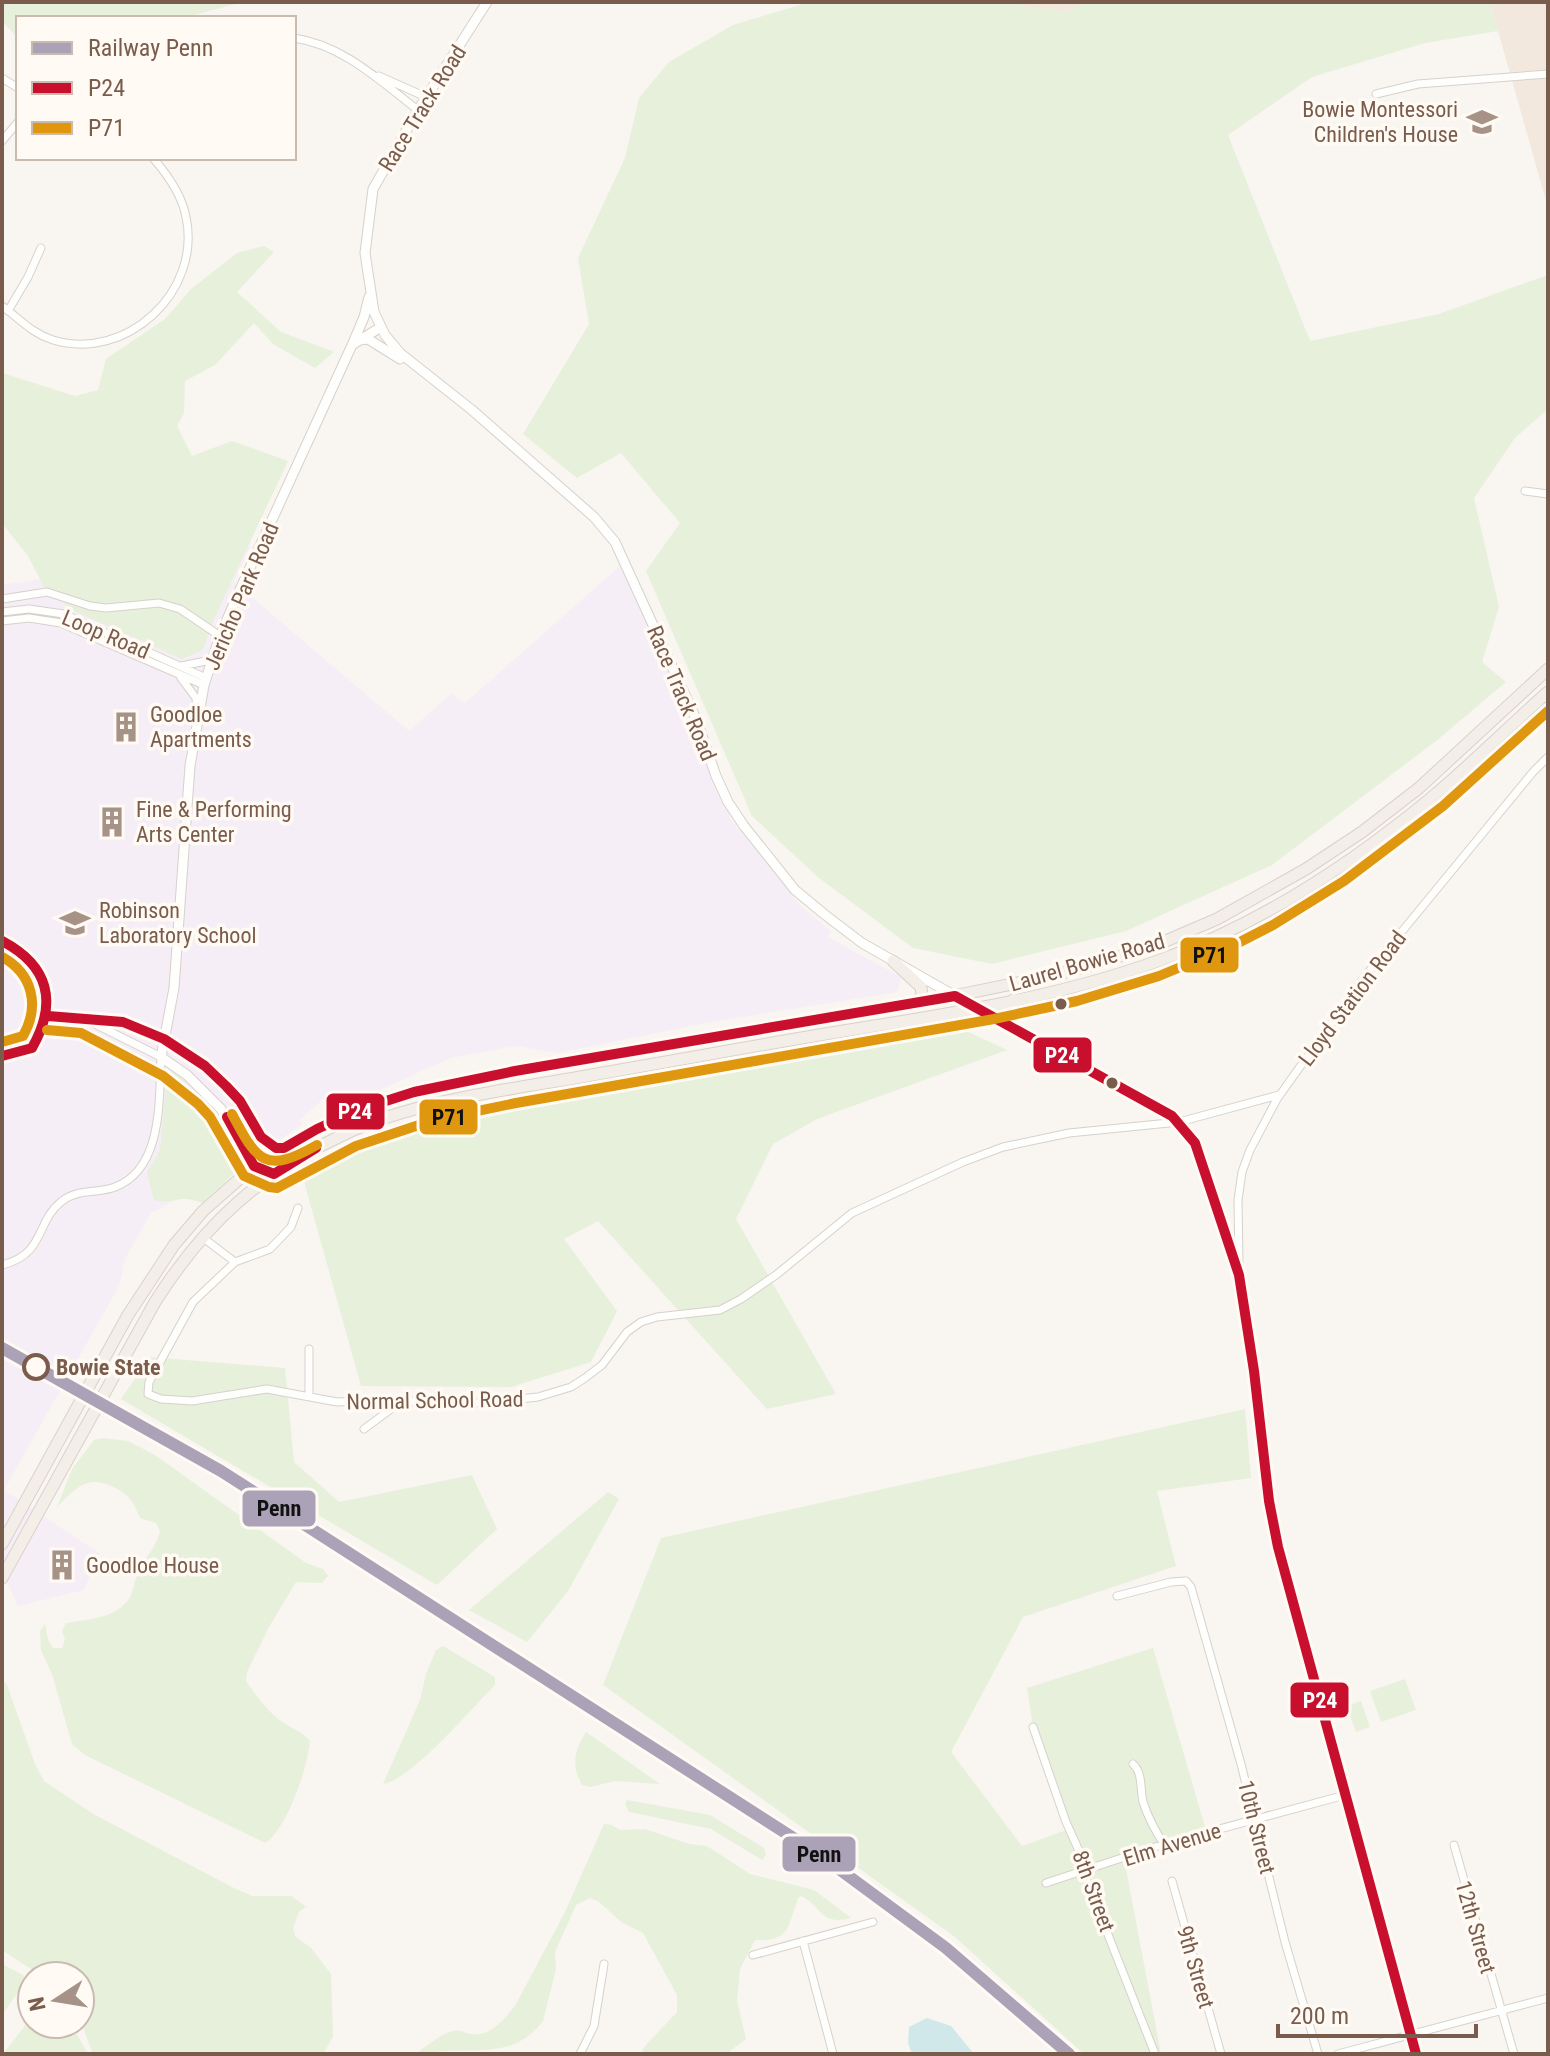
<svg xmlns="http://www.w3.org/2000/svg" width="1550" height="2056" viewBox="0 0 1550 2056" font-family="'Roboto Condensed',sans-serif">
<style>
.residential{fill:#f2e8de}
.education{fill:#f6eef6}
.green{fill:#e7f0db}
.water{fill:#d0e8ea}
.lines{fill:none;stroke-linecap:round;stroke-linejoin:round}
.minor-casing{stroke:#d7d1cb;stroke-width:9}
.tertiary-casing{stroke:#d7d1cb;stroke-width:11}
.secondary-casing{stroke:#d9d2cb;stroke-width:12}
.primary-casing{stroke:#dad1cc;stroke-width:13}
.minor{stroke:#fefefd;stroke-width:7}
.tertiary{stroke:#fefefd;stroke-width:9}
.secondary{stroke:#fefefd;stroke-width:10}
.primary{stroke:#f3eee8;stroke-width:11}
.bus-1-casing{stroke:#fffaf3;stroke-width:16}
.bus-2-casing{stroke:#fffaf3;stroke-width:16}
.bus-1{stroke:#c8102e;stroke-width:10}
.bus-2{stroke:#de970f;stroke-width:10}
.rail-1-casing{stroke:#fffaf3;stroke-width:18}
.rail-1{stroke:#aca2b8;stroke-width:12}
.bus-dot{fill:#7a5c4d;stroke:#fffaf3;stroke-width:3}
.stop-dot{fill:#fffaf3;stroke:#7a5c4d;stroke-width:4}
.labels{text-anchor:middle;stroke-width:7;stroke-linejoin:round;paint-order:stroke}
.street-label{font-size:22px;fill:#7a5c4d;stroke:#fffaf3}
.poi-label{font-size:22px;fill:#7a5c4d;stroke:#fffaf3;text-anchor:start}
.stop-label{font-size:22px;font-weight:bold;fill:#7a5c4d;stroke:#fffaf3;text-anchor:start}
.line-badge{stroke:#fffaf3;stroke-width:3}
.badge-label{font-size:22px;text-anchor:middle;font-weight:bold;fill:#fff}
.pale-badge-label{font-size:22px;text-anchor:middle;font-weight:bold;fill:#111}
</style>
<rect width="100%" height="100%" fill="#f9f5f0"/>
<path class="residential" d="M1019,2H1087L1065,12L1021,6Z
M1490,2H1548V208L1498,31Z"/>
<path class="education" d="M251,546L234,582L409,731L451,694L465,703L620,566L692,716L716,791L734,824L802,907L831,931L828,937L901,977L897,992L706,1023L558,1053L516,1046L451,1058L332,1111L323,1099L300,1120L302,1125L236,1168L151,1213L125,1259L119,1286L4,1490L99,1553L84,1590L18,1606L2,1571V585Z"/>
<path class="green" d="M2,2H243L183,18H18V38L2,21Z
M802,2H1019L1021,6L1065,12L1087,2H1490L1498,31L1425,43L1312,77L1228,135L1310,341L1439,314L1548,275V409L1515,438L1474,498L1499,607L1482,662L1506,682L1436,741L1272,865L1126,931L992,964L913,948L819,878L752,816L646,571L680,523L621,453L577,478L523,434L589,324L578,258L625,158L639,98L669,62L733,25L800,5Z
M264,246L274,252L237,292L281,332L334,352L315,368L273,344L254,323L215,365L185,381L184,413L177,426L192,456L232,441L288,461L214,619L203,650L182,659L74,611L44,587L28,556L2,523V373L75,396L98,390L106,359L165,319L191,289L237,253Z
M962,1029L1007,1050L817,1119L773,1144L736,1219L836,1394L767,1409L598,1221L564,1239L617,1311L591,1362L511,1387L361,1386L303,1178L333,1156L406,1126Z
M173,1070L220,1117L246,1162L203,1203C178,1193 176,1205 154,1200L147,1172L160,1150L167,1074Z
M150,1357L285,1368L294,1462L339,1502L472,1475L497,1529L437,1585L121,1399Z
M1245,1409L1251,1478L1157,1491L1176,1566L1023,1617L951,1752L1022,1846L1069,1829L1033,1727L1027,1688L1153,1648L1205,1827L1123,1853L1161,2054H1084L955,1937L603,1685L661,1538Z
M102,1438L128,1441L155,1455L306,1563L323,1569L328,1576L322,1583L296,1582L269,1627L247,1672L246,1681C255,1694 264,1707 277,1718C287,1727 301,1730 310,1741C308,1766 287,1830 265,1843L85,1755L72,1744L52,1674L41,1650L40,1631L45,1624L48,1640L53,1648H62L65,1639L62,1631L66,1623C88,1619 115,1619 129,1599C134,1590 135,1579 139,1570C146,1556 157,1546 160,1531L156,1523L140,1518C134,1504 131,1496 117,1489C88,1473 77,1487 57,1507L72,1469L94,1440Z
M608,1492L619,1499L568,1591L527,1642L469,1610Z
M443,1646L495,1677V1685C473,1707 410,1781 383,1784L420,1700L426,1674L436,1650Z
M2,1678L7,1685L35,1764L44,1781L95,1815L232,1887L252,1896H291L308,1908L305,1907L299,1912L293,1928L295,1936L311,1948L331,1974L333,2037L323,2054H93L80,2020V1976H35L34,1971L2,1950Z
M1405,1679L1416,1710L1381,1722L1370,1691Z
M1361,1701L1370,1727L1356,1732L1346,1706Z
M586,1732L660,1784L615,1781L590,1787L582,1785C571,1765 574,1752 586,1732Z
M627,1800L710,1815L764,1848L766,1855L762,1860L711,1829L629,1812L625,1804Z
M604,1824L612,1825L620,1830L645,1829L689,1844L707,1846L750,1874L814,1890L851,1918C819,1926 824,1907 801,1896L798,1898C788,1926 790,1942 755,1940L740,1969L737,2001L746,2039L726,2054H641L645,2046L677,2012V1995L643,1933L621,1922L598,1901L590,1898L576,1905L555,1952L556,1969L543,2021C516,2056 485,2049 446,2051C436,2051 426,2054 415,2054C426,2047 440,2034 453,2031C460,2029 464,2033 471,2034C491,2037 506,2018 516,2004L565,1912Z
M2,1964L23,1975L25,1982L2,2015Z
M32,2010V2024H71L88,2054H3L24,2027Z"/>
<path class="water" d="M927,2018L951,2026L974,2054H912L908,2043L909,2027Z"/>
<g class="lines">
<g class="minor-casing">
<path id="minor" d="M294,38C343,45 380,81 418,110
M379,76L426,97
M2,78L18,88
M1376,94L1418,84L1548,74
M2,141L18,122
M2,306C20,319 31,333 53,340C126,362 202,292 186,217C182,195 167,174 153,158
M8,311L28,277L41,248
M1525,491L1548,494
M2,599L47,592L90,606L106,608L159,603L180,609L220,636
M2,612L29,609L64,614L206,678
M2,621L29,618L61,623L204,685
M181,666L206,661L213,657
M181,678L196,698L197,712
M2,941C48,960 60,1008 32,1048L2,1056
M48,1016L123,1022L164,1039
M298,1208L291,1227L270,1249L235,1262L193,1302L149,1382L148,1394L161,1399L192,1401L267,1389L337,1402L383,1400L482,1403L538,1397L571,1387L585,1378L602,1365L627,1332L641,1322L657,1317L720,1310L741,1299L776,1275L852,1213L963,1162L1003,1147L1069,1133L1179,1122L1279,1095
M202,1237L235,1262
M1239,1264L1238,1200L1242,1172L1250,1150L1277,1099L1362,980L1533,772L1548,757
M2,1265C46,1254 35,1222 62,1201C79,1188 97,1194 115,1187C163,1169 159,1100 161,1057L85,1019
M309,1396V1349
M364,1429L402,1401
M1117,1596L1171,1582L1186,1581L1191,1587L1241,1764L1285,1942L1318,2054
M1033,1727L1066,1822L1080,1853L1083,1871L1155,2054
M1133,1764C1143,1773 1140,1789 1143,1802C1148,1817 1155,1831 1164,1844
M1454,1845L1514,2054
M1172,1881L1221,2054
M1046,1883L1164,1844L1345,1795
M803,1941L833,2054
M753,1955L873,1922
M580,2054L594,2026L604,1964
M1338,2054L1548,1998"/>
</g>
<g class="tertiary-casing">
<path id="tertiary" d="M487,2L418,110L373,189L365,253L374,312L385,335L400,353L472,410L594,517L615,542L697,721L716,776L728,802L744,826L795,890L824,914L862,943L955,996
M360,340L368,339L400,359
M353,343L364,317L369,297
M164,1039C218,1072 256,1112 274,1174
M274,1174L254,1166L221,1109L187,1075L161,1057L174,988L190,766L204,685L220,636L239,592L352,345L381,327"/>
</g>
<g class="secondary-casing">
<path id="secondary" d="M955,996L1172,1116L1195,1143L1239,1275L1254,1371L1269,1501L1285,1577L1416,2054"/>
</g>
<g class="primary-casing">
<path id="primary" d="M893,961L921,987L922,996L914,1004
M1013,1000C1008,1013 1008,1018 1016,1030
M261,1137L271,1146L283,1148
M2,1544L128,1315L174,1245L203,1211L254,1166L294,1141L361,1109L414,1092L584,1059L914,1004L1056,975L1154,946L1217,919L1306,869L1362,832L1419,788L1548,669
M2,1578L155,1302C206,1222 260,1173 347,1133C418,1100 514,1089 592,1075C669,1062 747,1047 825,1034C935,1016 1049,1000 1155,962C1257,926 1349,866 1431,798C1472,764 1509,726 1548,692"/>
</g>
<use href="#minor" class="minor"/>
<use href="#tertiary" class="tertiary"/>
<use href="#secondary" class="secondary"/>
<use href="#primary" class="primary"/>
<g class="bus-1-casing">
<path id="bus-1" d="M2,941C49,966 58,1002 32,1048L2,1056
M48,1016L123,1022L164,1039L205,1066L226,1086L240,1101L261,1137L276,1148H284L317,1129L361,1109L414,1092L515,1071L955,996L1172,1116L1195,1143L1239,1275L1254,1371L1269,1501L1278,1547L1416,2054
M227,1117L254,1166L274,1174L316,1148"/>
</g>
<g class="bus-2-casing">
<path id="bus-2" d="M2,957C33,974 40,1006 23,1036L2,1042
M47,1030L81,1033L163,1076L198,1104L210,1117L244,1176L269,1187L277,1188L356,1146L434,1120L516,1103L994,1019L1077,1001L1159,976L1236,944L1273,925L1344,881L1443,806L1548,711
M232,1114C257,1161 265,1175 317,1145"/>
</g>
<use href="#bus-1" class="bus-1"/>
<use href="#bus-2" class="bus-2"/>
<g class="rail-1-casing">
<path id="rail-1" d="M2,1348L221,1471L820,1855L946,1948L1069,2054"/>
</g>
<use href="#rail-1" class="rail-1"/>
</g>
<defs>
<g id="school-bare" transform="scale(2.4)"><path d="M0-5L7-2L0 1L-7-2ZM-4 1L0 2.5L4 1V4Q0 6-4 4Z" fill="#a69286" stroke="#fffaf3" stroke-width="2.5" paint-order="stroke"/></g>
<g id="building-bare" transform="scale(2.4)"><path d="M-4-6H4V6H1V3H-1V6H-4ZM-2.5-4.3h1.7v1.8h-1.7ZM.8-4.3h1.7v1.8H.8ZM-2.5-1h1.7V.8h-1.7ZM.8-1h1.7V.8H.8Z" fill="#a69286" stroke="#fffaf3" stroke-width="2.5" paint-order="stroke"/></g>
</defs>
<g fill-rule="evenodd">
<use href="#school-bare" x="1482" y="122"/>
<use href="#building-bare" x="126" y="727"/>
<use href="#building-bare" x="112" y="822"/>
<use href="#school-bare" x="75" y="923"/>
<use href="#building-bare" x="62" y="1565"/>
</g>
<g class="bus-dot">
<circle cx="1061" cy="1004" r="7"/>
<circle cx="1112" cy="1083" r="7"/>
</g>
<circle class="stop-dot" cx="36" cy="1367" r="12"/>
<g class="labels">
<g class="street-label">
<text transform="translate(422 108) rotate(-58)" y="8">Race Track Road</text>
<text transform="translate(241 596) rotate(-67)" y="8">Jericho Park Road</text>
<text transform="translate(106 634) rotate(23)" y="8">Loop Road</text>
<text transform="translate(682 693) rotate(67)" y="8">Race Track Road</text>
<text transform="translate(1087 962) rotate(-16)" y="8">Laurel Bowie Road</text>
<text transform="translate(1352 998) rotate(-53)" y="8">Lloyd Station Road</text>
<text transform="translate(435 1400) rotate(-1)" y="8">Normal School Road</text>
<text transform="translate(1257 1827) rotate(76)" y="8">10th Street</text>
<text transform="translate(1172 1844) rotate(-17)" y="8">Elm Avenue</text>
<text transform="translate(1094 1891) rotate(70)" y="8">8th Street</text>
<text transform="translate(1476 1927) rotate(74)" y="8">12th Street</text>
<text transform="translate(1196 1967) rotate(74)" y="8">9th Street</text>
</g>
<g class="poi-label">
<text x="1458" y="117" text-anchor="end">Bowie Montessori<tspan x="1458" dy="25">Children's House</tspan></text>
<text x="150" y="722">Goodloe<tspan x="150" dy="25">Apartments</tspan></text>
<text x="136" y="817">Fine &amp; Performing<tspan x="136" dy="25">Arts Center</tspan></text>
<text x="99" y="918">Robinson<tspan x="99" dy="25">Laboratory School</tspan></text>
<text x="86" y="1573">Goodloe House</text>
</g>
<g class="stop-label">
<text x="56" y="1375">Bowie State</text>
</g>
</g>
<g class="line-badge">
<rect x="1179" y="936" width="61" height="38" rx="8" fill="#de970f"/>
<rect x="1032" y="1036" width="61" height="38" rx="8" fill="#c8102e"/>
<rect x="325" y="1092" width="61" height="39" rx="8" fill="#c8102e"/>
<rect x="418" y="1098" width="61" height="38" rx="8" fill="#de970f"/>
<rect x="241" y="1489" width="76" height="39" rx="8" fill="#aca2b8"/>
<rect x="1289" y="1681" width="61" height="38" rx="8" fill="#c8102e"/>
<rect x="781" y="1835" width="76" height="38" rx="8" fill="#aca2b8"/>
</g>
<g class="badge-label">
<text x="1062" y="1063">P24</text>
<text x="355" y="1119">P24</text>
<text x="1320" y="1708">P24</text>
</g>
<g class="pale-badge-label">
<text x="1210" y="963">P71</text>
<text x="449" y="1125">P71</text>
<text x="279" y="1516">Penn</text>
<text x="819" y="1862">Penn</text>
</g>
<rect width="1550" height="2056" fill="none" stroke="#7a5c4d" stroke-width="8"/>
<rect x="16" y="16" width="280" height="144" fill="#fffaf3" stroke="#cabbb1" stroke-width="2"/>
<rect x="32" y="42" width="40" height="12" fill="#aca2b8" stroke="#cabbb1" stroke-width="2"/>
<text x="88" y="56" font-size="24" fill="#7a5c4d">Railway Penn</text>
<rect x="32" y="82" width="40" height="12" fill="#c8102e" stroke="#cabbb1" stroke-width="2"/>
<text x="88" y="96" font-size="24" fill="#7a5c4d">P24</text>
<rect x="32" y="122" width="40" height="12" fill="#de970f" stroke="#cabbb1" stroke-width="2"/>
<text x="88" y="136" font-size="24" fill="#7a5c4d">P71</text>
<g transform="translate(56 2000) rotate(258)"><circle r="38" fill="#fffaf3" stroke="#cabbb1" stroke-width="2"/>
<path d="M0-6L14 30L0 20L-14 30Z" fill="#a69286"/>
<text y="-12" font-size="22" font-weight="bold" text-anchor="middle" fill="#7a5c4d">N</text>
</g>
<path d="M1278 2024v12h198v-12" fill="none" stroke="#7a5c4d" stroke-width="4"/>
<text x="1290" y="2024" font-size="24" fill="#7a5c4d" stroke="#fffaf3" stroke-width="6" paint-order="stroke">200 m</text>
</svg>
